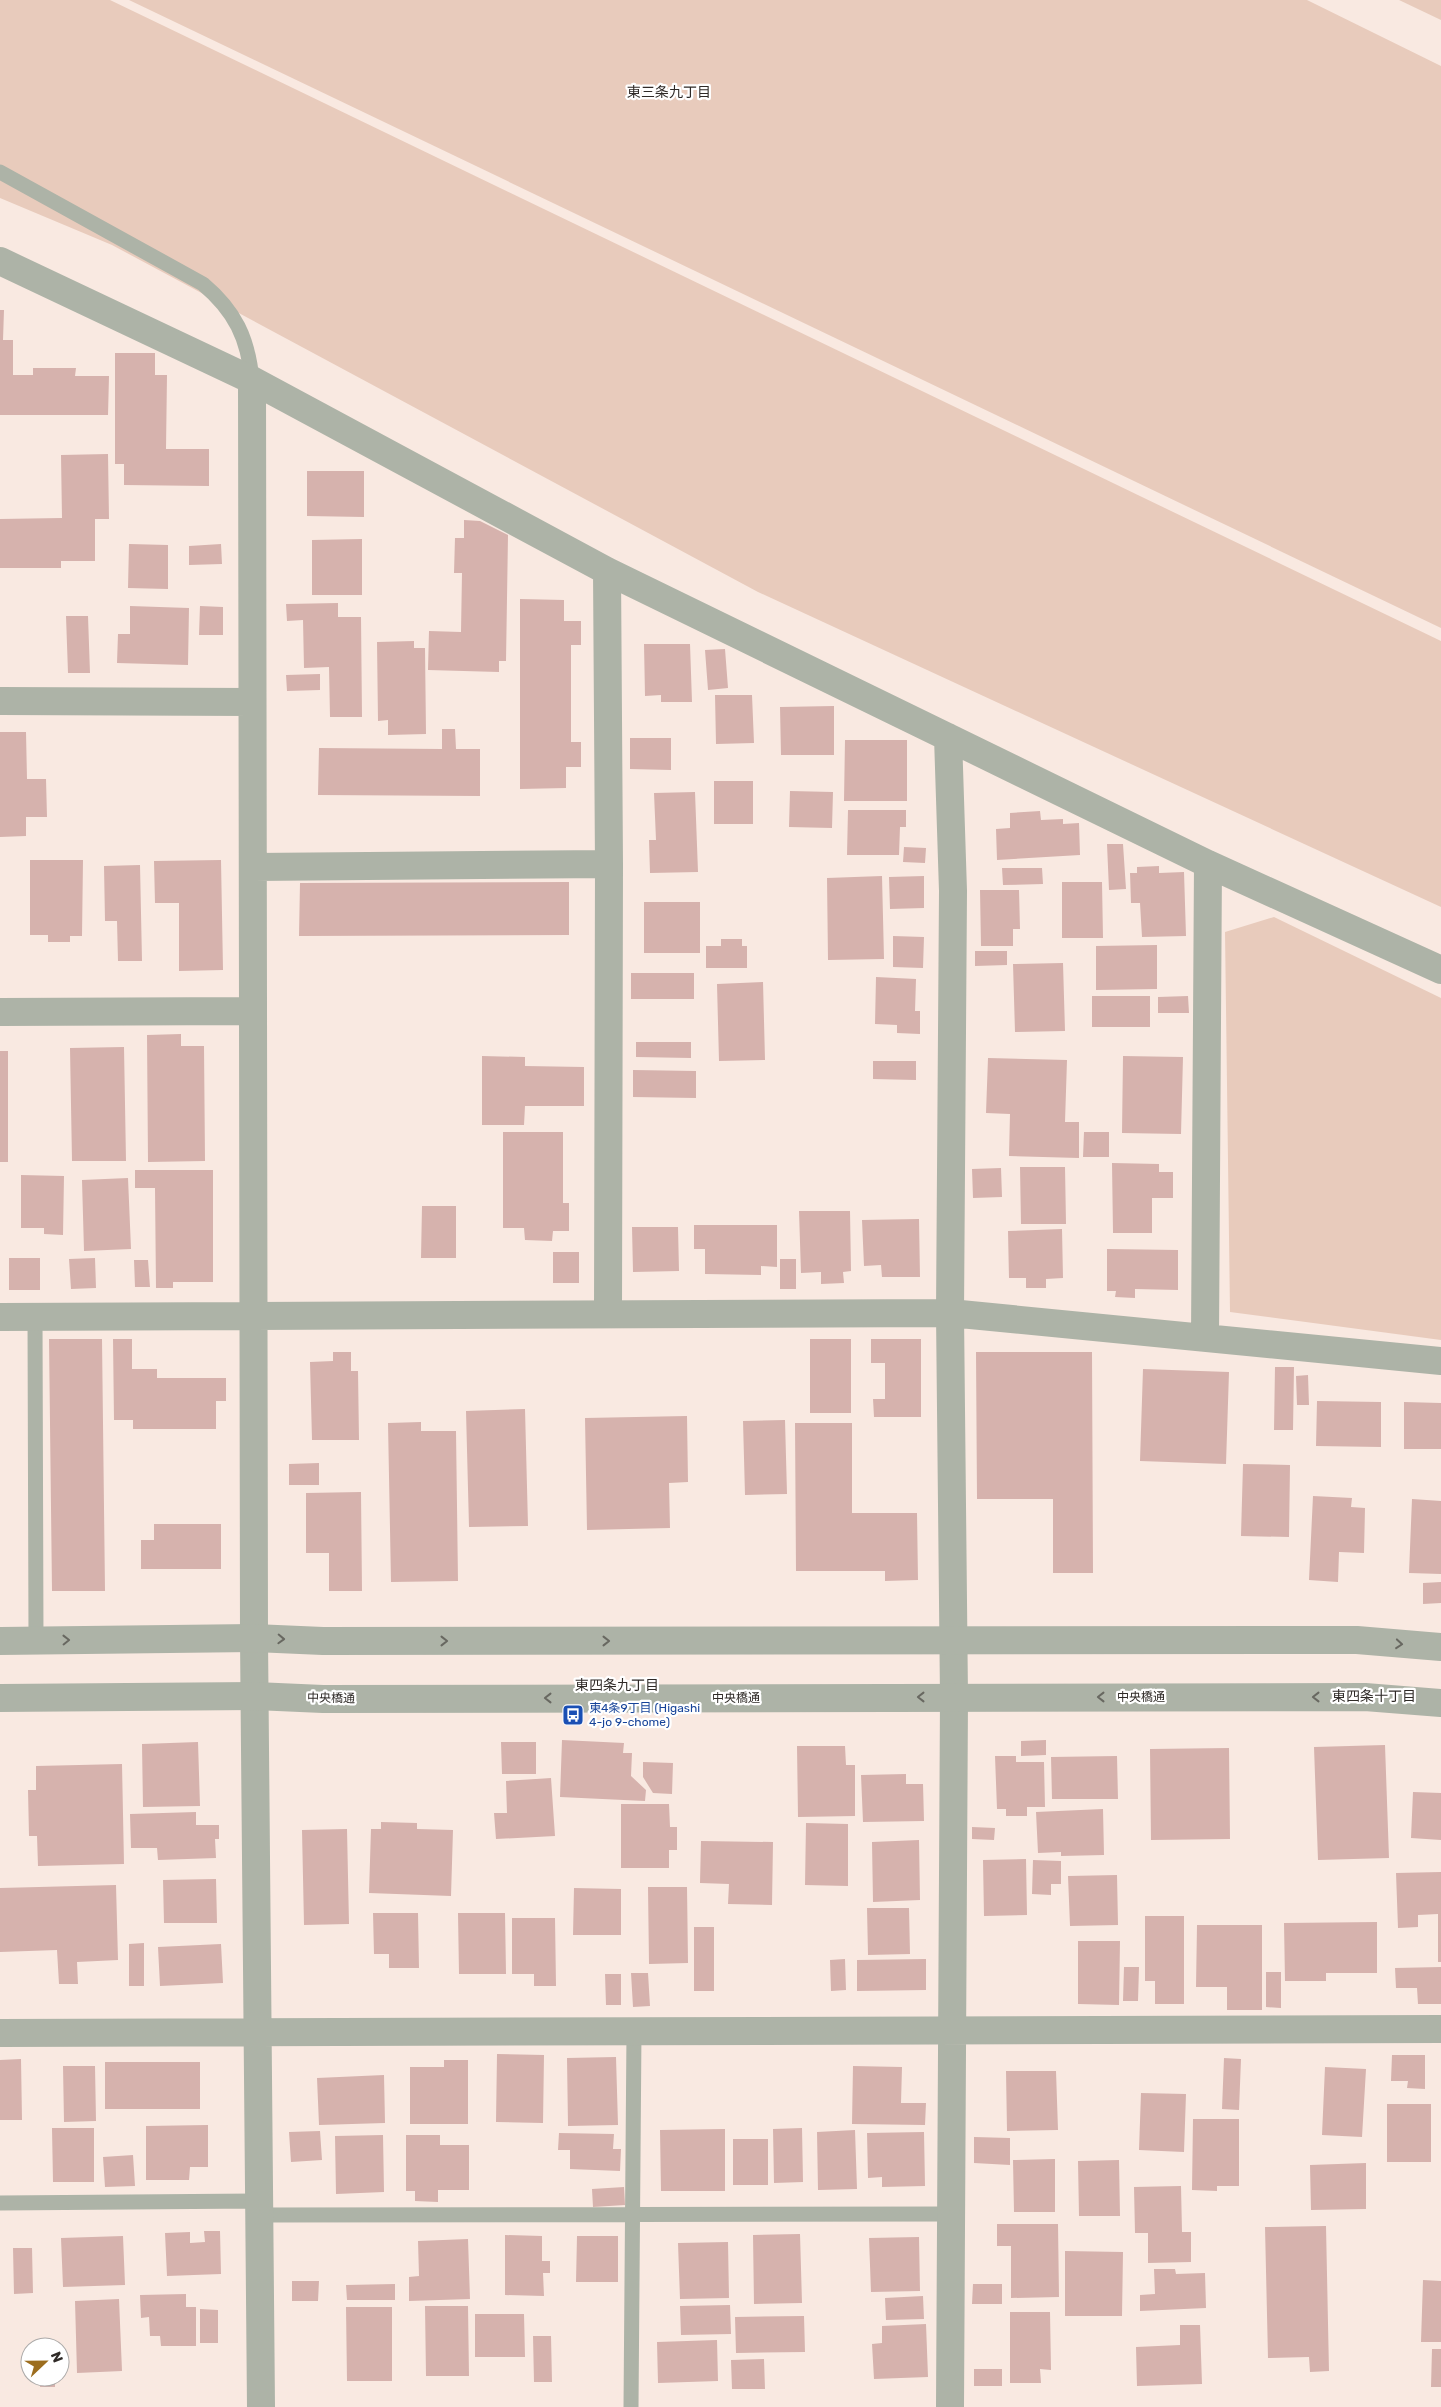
<svg xmlns="http://www.w3.org/2000/svg" width="1441" height="2407" viewBox="0 0 1441 2407" font-family="Rubik,'Noto Sans JP',sans-serif">
<style>
.green{fill:#e8cbbc}
.building{fill:#d6b2ad}
.lines{fill:none;stroke-linecap:round;stroke-linejoin:round}
.service{stroke:#adb3a7;stroke-width:15}
.minor{stroke:#adb3a7;stroke-width:28}
.tertiary{stroke:#adb3a7;stroke-width:28}
.oneway{stroke:#686861}
.labels{text-anchor:middle;stroke-width:4.5;stroke-linejoin:round;paint-order:stroke}
.street-label{font-size:12px;fill:#2f2a27;stroke:#fff}
.transit-label{font-size:12px;fill:#164399;stroke:#fff;text-anchor:start}
.neighbourhood-label{font-size:14px;fill:#2f2a27;stroke:#fff}
</style>
<rect width="100%" height="100%" fill="#f9e9e1"/>
<path class="green" d="M0,0H110L1441,641V907L758,592L112,245L0,198Z
M129,0H1307L1441,66V628Z
M1399,0H1441V20Z
M1274,917L1441,998V1340L1230,1312L1225,932Z"/>
<path class="building" d="M0,310H4L3,340H13V375H33V368H76L75,376H109L108,415H0Z
M115,353H155V375H167L166,449H209V486L124,485V464H115Z
M108,454L109,519H95V561H61V568H0V519L62,518L61,455Z
M307,471H364V517L307,516Z
M464,520L480,521L508,535L506,661H499V672L428,670L429,631L461,632L462,573H454L455,538H464Z
M362,539V595H312V540Z
M129,544L168,545V589L128,588Z
M221,544L222,564L189,565V546Z
M520,599L564,600V621H581V645H571V742H581V767H566V788L520,789Z
M338,603V617H361L362,717H330L329,667L304,668L303,620L287,621L286,604Z
M130,606L189,608L188,665L117,663L118,634H130Z
M200,606L223,607V635H199Z
M66,616H88L90,673H68Z
M414,641V648H425L426,734L388,735V720L378,721L377,642Z
M644,644H690L692,702H661V695L645,696Z
M725,649L728,688L708,690L705,650Z
M320,674V690L287,691L286,675Z
M715,695H752L754,743L716,744Z
M834,706V755H781L780,707Z
M442,729H455L456,749H480V796L318,795L319,748L442,749Z
M0,732H26L27,779H46L47,817H26V836L0,837Z
M630,738H671V770L630,769Z
M845,740H907V801H844Z
M714,781H753V824H714Z
M790,791L833,792L832,828L789,827Z
M695,792L698,872L650,873L649,840H656L654,793Z
M848,810H906V827H900L899,855H847Z
M1040,811L1041,820L1063,819V824L1079,823L1080,855L997,860L996,829L1010,828V813Z
M1107,844H1123L1126,889L1109,890Z
M904,847L926,848L925,863L903,862Z
M30,860H83L82,936H70V942H48V935H30Z
M221,860L223,970L179,971V903H155L154,861Z
M140,865L142,961H118L117,921H105L104,866Z
M1159,866V873L1184,872L1186,936L1142,937L1140,903H1131L1130,873H1137V867Z
M1002,868H1042L1043,884L1003,885Z
M882,876L884,959L828,960L827,878Z
M924,876V908L890,909L889,877Z
M569,882V935L299,936L300,883Z
M1062,882H1102L1103,938H1062Z
M980,890H1019L1020,929H1013V946H981Z
M644,902H700V953H644Z
M893,936L924,937L923,968L893,967Z
M721,939H742V946H747V968H706V946H721Z
M1157,945V989L1096,990V946Z
M975,951H1007V965L975,966Z
M1063,963L1065,1031L1015,1032L1013,964Z
M631,973H694V999H631Z
M876,977L916,979L915,1011H920V1034L897,1033V1025L875,1024Z
M763,982L765,1060L719,1061L717,984Z
M1092,996H1150V1027H1092Z
M1188,996L1189,1013H1158V997Z
M181,1034V1046H204L205,1161L148,1162L147,1035Z
M636,1042H691V1058L636,1057Z
M124,1047L126,1161H72L70,1048Z
M0,1051H8V1162H0Z
M482,1056L525,1057V1066L584,1067V1106H525L524,1125H482Z
M1123,1056L1183,1057L1181,1134L1122,1133Z
M988,1058L1067,1060L1065,1122H1079V1158L1009,1156L1010,1114L986,1113Z
M873,1061H916V1080L873,1079Z
M633,1070L696,1071V1098L633,1097Z
M503,1132H563V1203H569V1231H553L552,1241L525,1240L524,1228H503Z
M1084,1132H1109V1157H1083Z
M1112,1163L1159,1164V1172H1173V1198H1152V1233H1113Z
M1020,1167H1065L1066,1224H1021Z
M1001,1168L1002,1197L973,1198L972,1169Z
M135,1170H213V1282H173V1288H156L155,1188H135Z
M21,1175L64,1176L63,1235L44,1234V1228H21Z
M128,1178L131,1249L84,1251L82,1180Z
M422,1206H456V1258H421Z
M799,1211H850L851,1271L843,1272L844,1283L821,1284V1272L801,1273Z
M919,1219L920,1277H882L881,1265L864,1266L862,1220Z
M694,1225H777V1267L761,1266V1275L705,1274V1249H694Z
M632,1227H678L679,1271L633,1272Z
M1062,1229L1063,1278L1046,1279V1288H1026V1278H1009L1008,1231Z
M1107,1249L1178,1250V1290L1135,1289V1298L1115,1297L1116,1291H1107Z
M553,1252H579V1283H553Z
M9,1258H40V1290H9Z
M95,1258L96,1288L71,1289L69,1259Z
M780,1259H796V1289H780Z
M134,1260H148L150,1287H135Z
M49,1339H102L105,1591H52Z
M113,1339H132V1369H157V1378H226V1401H216V1429H133V1420H114Z
M810,1339H851V1413H810Z
M871,1339H921V1417H874L873,1399H885V1363H871Z
M333,1352H351V1371H358L359,1440H312L310,1362L333,1361Z
M976,1352H1092L1093,1573H1053V1499H977Z
M1275,1367H1294L1293,1430H1274Z
M1143,1369L1229,1372L1226,1464L1140,1461Z
M1308,1375L1309,1405H1297L1296,1376Z
M1317,1401L1381,1402V1447L1316,1446Z
M1404,1402L1441,1403V1449H1404Z
M525,1409L528,1526L469,1527L466,1411Z
M687,1416L688,1482L669,1483L670,1528L587,1530L585,1418Z
M785,1420L787,1494L745,1495L743,1421Z
M421,1422V1431H456L458,1581L391,1582L388,1423Z
M795,1423H852V1513H917L918,1580L885,1581V1571H796Z
M319,1463V1485H289V1464Z
M1243,1464L1290,1465L1289,1537L1241,1536Z
M361,1492L362,1591H329V1553H306V1493Z
M1313,1496L1352,1498L1351,1507L1365,1508L1364,1553L1339,1552L1338,1582L1309,1580Z
M1412,1499L1441,1501V1574L1409,1573Z
M154,1524H221V1569H141V1540H154Z
M1441,1582V1603L1423,1604V1583Z
M562,1740L624,1743L623,1753H632L631,1776L646,1790L645,1801L560,1797Z
M1046,1740V1755L1021,1756V1741Z
M198,1742L200,1806L143,1807L142,1744Z
M501,1742H536V1774H502Z
M1385,1745L1389,1858L1318,1860L1314,1747Z
M797,1746H845L846,1765H855V1816L798,1817Z
M1229,1748L1230,1839L1151,1840L1150,1749Z
M995,1756H1016V1762H1044L1045,1807H1027V1816H1006V1809H997Z
M1117,1756L1118,1799H1052L1051,1757Z
M643,1762L673,1763L672,1794L653,1793L643,1777Z
M122,1764L124,1864L38,1866L37,1836H29L28,1790H36V1766Z
M906,1774V1784H923L924,1821L863,1822L861,1775Z
M551,1778L555,1836L496,1839L494,1813H507L506,1781Z
M1413,1792L1441,1793V1840L1411,1838Z
M621,1804H669L670,1827H677V1850H669V1868H621Z
M1103,1809L1104,1855L1061,1856V1852L1038,1853L1036,1812Z
M196,1812V1825H219V1839H215L216,1858L158,1860L157,1848H131L130,1814Z
M381,1822L417,1823V1829L453,1830L451,1896L369,1893L371,1829H381Z
M806,1823L848,1824V1886L805,1885Z
M972,1827L995,1828L994,1840L972,1839Z
M347,1829L349,1924L304,1925L302,1830Z
M919,1840L920,1900L873,1902L872,1842Z
M701,1841L773,1842L772,1905L728,1904L729,1884L700,1883Z
M1026,1859L1027,1915L984,1916L983,1860Z
M1033,1860L1061,1861V1884H1051V1895L1032,1894Z
M1441,1872V1962H1438V1914L1418,1915V1927L1398,1928L1396,1873Z
M1117,1875L1118,1925L1070,1926L1068,1876Z
M216,1879L217,1923H164L163,1880Z
M116,1885L118,1960L77,1962L78,1984H59L57,1950L0,1952V1888Z
M648,1887H687L688,1963L649,1964Z
M574,1888L621,1889V1935H573Z
M867,1908H909L910,1954L868,1955Z
M373,1913H418L419,1968H389V1954H374Z
M458,1913H505L506,1974H459Z
M1145,1916H1184V2004H1155V1981H1145Z
M512,1918H555L556,1986H534V1974H512Z
M1377,1922V1973H1326V1981H1285L1284,1923Z
M1197,1925H1262V2010H1227V1987H1196Z
M694,1927H714V1991H694Z
M1078,1941H1120L1119,2005L1078,2004Z
M144,1943V1986H129V1944Z
M221,1944L223,1983L160,1986L158,1947Z
M845,1959L846,1990L831,1991L830,1960Z
M926,1959V1990L857,1991V1960Z
M1124,1967H1139L1138,2001H1123Z
M1441,1967V2004H1418L1417,1988H1396L1395,1968Z
M1266,1972H1281V2008L1266,2007Z
M631,1973H648L650,2006L633,2007Z
M605,1974H621V2005H606Z
M497,2054L544,2055L543,2123L496,2122Z
M1392,2055H1425V2089L1407,2088L1408,2081H1391Z
M616,2057L618,2125L568,2126L567,2058Z
M1224,2058L1241,2059L1239,2110L1222,2109Z
M21,2059L22,2120H0V2060Z
M444,2060H468V2124H410V2067H444Z
M105,2062H200V2109H105Z
M63,2066H95L96,2121L64,2122Z
M853,2066L902,2067L901,2103H926L925,2125L852,2124Z
M1325,2067L1366,2069L1362,2137L1322,2135Z
M1006,2071H1056L1058,2130L1007,2131Z
M384,2075L385,2123L319,2125L317,2078Z
M1141,2093L1186,2094L1184,2152L1139,2150Z
M1387,2104H1431V2162H1387Z
M1193,2119H1239V2186H1217V2191L1192,2190Z
M208,2125V2167H190L189,2180H146V2126Z
M52,2128H94V2182H53Z
M802,2128L803,2182L774,2183L773,2129Z
M725,2129V2191H661L660,2130Z
M855,2130L857,2189L818,2190L817,2132Z
M320,2131L322,2160L291,2162L289,2132Z
M924,2132L925,2186L882,2187V2177L868,2178L867,2133Z
M559,2133L614,2134L613,2149H621L620,2171L570,2169V2150H558Z
M383,2135L384,2192L336,2194L335,2136Z
M406,2135H440V2145H469V2190H438V2202L415,2201V2191H406Z
M974,2137L1010,2138V2165L974,2163Z
M733,2139H768V2185H733Z
M133,2155L135,2186L105,2187L103,2157Z
M1055,2159V2212H1014L1013,2160Z
M1119,2160L1120,2216H1079L1078,2161Z
M1366,2163V2209L1311,2210L1310,2165Z
M1181,2186L1182,2232H1191V2262L1148,2263V2233H1135L1134,2187Z
M624,2187L625,2205L593,2207L592,2189Z
M997,2224H1058L1059,2297L1011,2298V2246H997Z
M1326,2226L1329,2371L1310,2372L1309,2357L1268,2358L1265,2227Z
M204,2231H220L221,2274L167,2276L165,2233L190,2232V2243L205,2242Z
M800,2234L802,2303L754,2304L753,2235Z
M505,2235L542,2236V2261H550V2273H543L544,2296L505,2295Z
M123,2236L125,2285L63,2287L61,2238Z
M577,2236H618V2282H576Z
M919,2237L920,2291L871,2292L869,2238Z
M468,2239L470,2299L409,2301V2277L419,2276L418,2241Z
M728,2242L729,2298L680,2299L678,2243Z
M13,2248H32L33,2293L14,2294Z
M1065,2251L1123,2252L1122,2316H1065Z
M1154,2269H1175L1176,2274L1205,2273L1206,2308L1140,2311V2295L1155,2294Z
M1423,2280L1441,2281V2342H1421Z
M292,2281H319L318,2301H292Z
M395,2284V2300H347L346,2285Z
M973,2284H1002V2304H972Z
M186,2294V2307H196V2346H161L160,2336H150L149,2317L141,2318L140,2295Z
M923,2296L924,2319L886,2320L885,2298Z
M119,2299L122,2371L77,2373L75,2301Z
M730,2305L731,2334L681,2335L680,2306Z
M425,2306H468L469,2376H426Z
M346,2307H392V2381H347Z
M200,2309L218,2310V2343H200Z
M1010,2312H1050L1051,2370L1040,2369L1041,2383H1010Z
M475,2314H524L525,2357H475Z
M804,2316L805,2352L736,2353L735,2317Z
M926,2324L928,2377L874,2379L872,2344L882,2343V2326Z
M1180,2325H1200L1202,2384L1137,2386L1136,2347L1180,2345Z
M533,2336H551L552,2382H534Z
M717,2340L718,2381L658,2383L657,2342Z
M1432,2349H1441V2387H1431Z
M764,2359L765,2389H732L731,2360Z
M974,2369H1002V2386H974Z
M40,2377H55V2387H40Z"/>
<g class="lines">
<path class="service" d="M0,172L203,284C235,311 248,338 252,380
M35,1317L36,1640
M0,2203L259,2201
M259,2215L951,2214
M631,2407L634,2031"/>
<path class="minor" d="M0,261L252,380L607,571L1208,864L1441,970
M252,380L254,1638L261,2407
M607,571L609,864L608,1314
M0,701L252,702
M948,737L953,891L950,1313L954,1697L950,2407
M254,867L609,864
M0,1012L253,1011
M0,1317L950,1313L1441,1361
M1205,1337L1208,864
M0,2033L1441,2029"/>
<path class="tertiary" d="M0,1641L254,1638L323,1641L1357,1640L1441,1647
M0,1698L255,1696L323,1699L1365,1697L1441,1703"/>
</g>
<defs><path id="oneway-chevron" d="M-2-3.5L2.5 0L-2 3.5" fill="none" stroke-width="1.6" stroke-linecap="round" stroke-linejoin="round" transform="scale(1.25)"/></defs>
<g class="oneway">
<use href="#oneway-chevron" transform="translate(281 1639) rotate(2)"/>
<use href="#oneway-chevron" transform="translate(66 1640) rotate(-1)"/>
<use href="#oneway-chevron" transform="translate(444 1641)"/>
<use href="#oneway-chevron" transform="translate(606 1641)"/>
<use href="#oneway-chevron" transform="translate(1399 1644) rotate(5)"/>
<use href="#oneway-chevron" transform="translate(921 1697) rotate(180)"/>
<use href="#oneway-chevron" transform="translate(1101 1697) rotate(180)"/>
<use href="#oneway-chevron" transform="translate(1316 1697) rotate(180)"/>
<use href="#oneway-chevron" transform="translate(548 1698) rotate(180)"/>
</g>
<defs>
<g id="bus-square" transform="scale(1.125)"><rect x="-9" y="-9" width="18" height="18" rx="4" fill="#1a4fb4" stroke="#fff"/><path d="M-5-6H5V4H4V6H2V4H-2V6H-4V4H-5ZM-3.5-4V0h7V-4ZM-3.5 1.2v1.5H-2V1.2ZM2 1.2v1.5H3.5V1.2Z" fill="#fff"/></g>
</defs>
<g fill-rule="evenodd">
<use href="#bus-square" x="573" y="1715"/>
</g>
<g class="labels">
<g class="street-label">
<text x="1141" y="1701">中央橋通</text>
<text transform="translate(331 1698) rotate(1)" y="4">中央橋通</text>
<text x="736" y="1702">中央橋通</text>
</g>
<g class="transit-label">
<text x="589" y="1712">東4条9丁目 (Higashi<tspan x="589" dy="14">4-jo 9-chome)</tspan></text>
</g>
<g class="neighbourhood-label">
<text x="669" y="97">東三条九丁目</text>
<text x="617" y="1690">東四条九丁目</text>
<text x="1374" y="1701">東四条十丁目</text>
</g>
</g>
<g transform="translate(45 2362) rotate(68)"><circle r="24" fill="#ffffff" stroke="#acaaa9"/>
<path d="M0-4L9 19L0 12L-9 19Z" fill="#9c6d1e"/>
<text y="-8" font-size="14" font-weight="bold" text-anchor="middle" fill="#2f2a27">N</text>
</g>
</svg>
